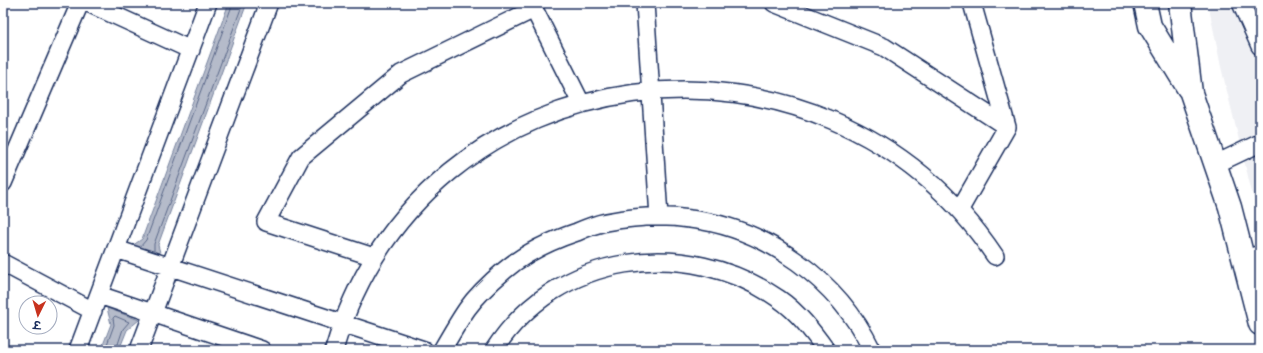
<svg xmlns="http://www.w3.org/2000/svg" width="1263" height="353" viewBox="0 0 1263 353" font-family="'Playpen Sans','Playpen Sans Deva',sans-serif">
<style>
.built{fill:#eff0f4}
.water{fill:#b5bbca;stroke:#77839f}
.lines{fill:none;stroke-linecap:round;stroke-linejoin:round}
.shore{stroke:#596789;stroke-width:1}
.minor-casing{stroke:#1b2f5e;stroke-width:20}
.major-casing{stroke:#1b2f5e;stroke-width:25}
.minor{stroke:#fff;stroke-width:17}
.major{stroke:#fff;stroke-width:22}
</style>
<rect width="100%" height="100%" fill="#fff"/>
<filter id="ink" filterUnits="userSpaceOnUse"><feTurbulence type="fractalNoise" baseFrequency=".025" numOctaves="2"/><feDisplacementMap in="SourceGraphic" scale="8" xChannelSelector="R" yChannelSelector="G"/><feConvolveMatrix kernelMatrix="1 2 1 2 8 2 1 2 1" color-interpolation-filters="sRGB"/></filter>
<g filter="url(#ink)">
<path class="built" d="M1208,3H1260V225L1221,67Z"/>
<path class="water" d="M229,3H247L158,245L162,260L129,248L142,239Z
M107,308L139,320L127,330L119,350H101L111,324Z"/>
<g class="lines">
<path class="shore" d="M140,247L146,240L233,3
M154,252V244L243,3
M105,350L114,325L113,318L115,316L129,322L123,329L116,350"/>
<g class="minor-casing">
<path id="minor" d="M88,3L191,50
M645,3L659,217
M774,3L884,47L1007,127
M1241,3L1260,46
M1216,164L1260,143
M3,183L80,3
M960,209L1007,127L972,3
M116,249L424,350
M374,257L266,222L301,157L401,74L534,9L580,101
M1244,260L1260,254
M3,263L93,311
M99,295L262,350
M78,350L208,3
M139,350L269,3
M334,350C422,47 824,0 995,256
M442,350C450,336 458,322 467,309C477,295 492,281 505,270C525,253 553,240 577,232C586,228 596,224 606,222C633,217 663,215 690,219C767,228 839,281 872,350
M494,350C557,252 686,235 779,299C798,312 813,332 826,350"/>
</g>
<g class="major-casing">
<path id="major" d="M1145,3L1150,26L1188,88
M1180,3L1191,93L1230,207L1260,324"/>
</g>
<use href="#minor" class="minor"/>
<use href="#major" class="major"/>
</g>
</g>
<rect width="1263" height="353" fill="none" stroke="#fff" stroke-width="16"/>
<rect x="8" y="8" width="1247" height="337" fill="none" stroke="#1b2f5e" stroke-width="1.5" filter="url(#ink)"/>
<g transform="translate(38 315) rotate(185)"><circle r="19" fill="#ffffff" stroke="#a4acbf"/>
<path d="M0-3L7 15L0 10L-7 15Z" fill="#c8321e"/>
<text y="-6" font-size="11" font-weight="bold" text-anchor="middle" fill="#1b2f5e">उ</text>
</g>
</svg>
